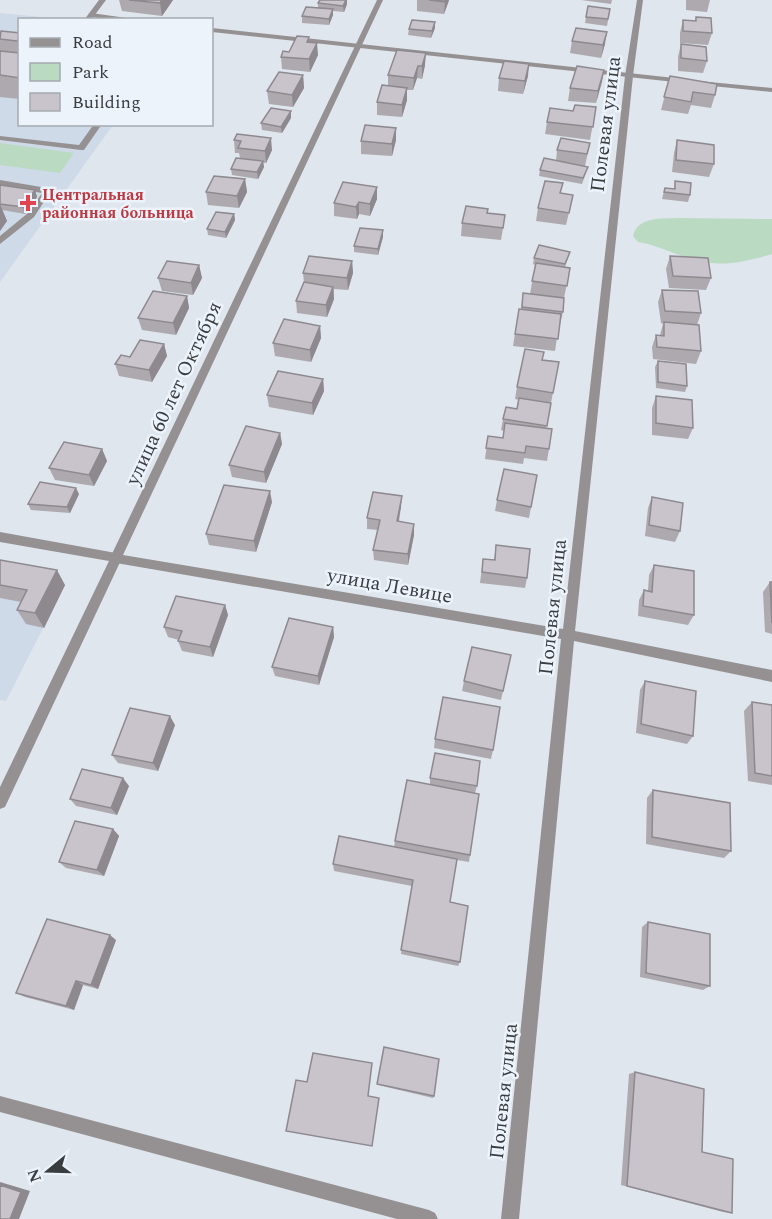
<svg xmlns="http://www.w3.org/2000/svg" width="772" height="1219" viewBox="0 0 772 1219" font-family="Spectral,serif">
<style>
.built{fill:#cfdae8}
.green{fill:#badac2}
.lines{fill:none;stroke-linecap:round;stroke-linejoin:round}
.service{fill:#959192;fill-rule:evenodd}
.minor{fill:#959192;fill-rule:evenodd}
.tertiary{fill:#959192;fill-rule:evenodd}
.wall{fill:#ada9af}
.shaded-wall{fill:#8d898f}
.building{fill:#c9c4cc;stroke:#8d898f;stroke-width:1.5}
.health-dot{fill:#e0444e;stroke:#edf3fb;stroke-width:2}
.labels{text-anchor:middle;stroke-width:5;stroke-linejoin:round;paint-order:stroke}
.far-health-label{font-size:16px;font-weight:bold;fill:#be3a42;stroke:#edf3fb;text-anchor:start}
.street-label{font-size:20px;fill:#3a3d40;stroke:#edf3fb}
</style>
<rect width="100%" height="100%" fill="#dfe6ee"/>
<path class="built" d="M0,13L64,19L20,20V124L113,125L0,282Z
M0,573L65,585L6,701L0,700Z"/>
<path class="green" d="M0,143L74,153L60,173L0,165Z
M678,218L772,219V254C734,265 717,268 679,255C665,250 653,244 638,242L633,236C638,216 661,219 678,218Z"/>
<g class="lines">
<path class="service" d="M91,13L127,18L130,20H108L89,16L88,15Z
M212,28L684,79L688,81L684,83L212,32Z
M699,81L772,88V92L702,85H699Z
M94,124H102L84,150H81L0,140V136L79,145Z
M0,180L47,188L51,191L34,217L0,244V236L28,213L42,193L0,186Z"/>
<path class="minor" d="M99,0H106L91,20H84Z
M377,0H383L123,555L563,629L625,76L637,0H643L633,76L575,631L772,670V682L574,641L519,1219H501L561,639L116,563L112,561L110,558Z
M0,1096L429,1210L435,1213L438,1219H397L0,1112Z"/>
<path class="tertiary" d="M0,532L116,553L120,555L122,558L5,807L0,809V787L109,561L0,542Z"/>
</g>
<path class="wall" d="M119,0H173L162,16L122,11Z
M320,0H347V4L344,12L333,11V15L329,25L302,23V16L318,8V3Z
M417,0H449L448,3L444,14L417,11Z
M581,0H612L611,4Z
M686,0H710L707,12L686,10Z
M588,6L610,9L607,26L585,23Z
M696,17L712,33L708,45L680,43V33L683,20L695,21Z
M435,28L431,38L408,35L409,29Z
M0,32L20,33V99L0,97Z
M572,41L605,44L601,58L570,53Z
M310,42L318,55L310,72L282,69L281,57Z
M681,44L707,61L703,73L678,71V57Z
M397,50L425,65L422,79L417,78L413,90H407V100L402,117L377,115V102L388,86V75Z
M604,70L596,103L568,101L570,88Z
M303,75L304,88L293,107L269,104L267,91Z
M528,76L523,94L498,91L499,78Z
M670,76L715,95L711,108L691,105L688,114L661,110Z
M596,107L590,140L545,134L547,122Z
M291,118L282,133L262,130L261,123Z
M396,128V140L392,156L361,154V141Z
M237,134L272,150L266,163H263L264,167L258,179L232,175L231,169L240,158L239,153H235L234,140Z
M677,140L714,164L709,177L672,172L674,153Z
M590,143L585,166L586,173L582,184L539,176L540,170L556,161L557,150Z
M245,179L247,192L239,208L208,205L206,192Z
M675,181L690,195L688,202L662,199L665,188L674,189Z
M0,185L35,190L37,197L25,214L2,210L7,221L0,231Z
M377,187V199L370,216L359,214L357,219L334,216V203Z
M561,193L573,195L566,225L536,221L538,208Z
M487,213L503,228L501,240L461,236L462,223Z
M234,214L235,220L226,238L208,235L207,229Z
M383,237L378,255L354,252V246Z
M670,256L711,278L706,290L669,288L666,269Z
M534,258H568L565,267L570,268L564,298L563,312L560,324H559L555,351L513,346L519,309H521L523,293L530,294L535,265L533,264Z
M352,261L353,273L348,290L334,289V299L327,317L297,313L296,301L304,282L303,273Z
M199,265L202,278L193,295L162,291L158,278Z
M662,290L701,313L697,325L701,351L696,364L653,359L652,347L656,335H660L663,324L661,323L658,302Z
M187,296L189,308L176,335L142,330L138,318Z
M320,326L321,338L311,362L275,356L273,343Z
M164,344L167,356L152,382L119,376L115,364L130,357Z
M542,360L559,362L546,428L549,449L547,461L524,458L523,464L485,459L488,436L503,438L504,431L501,430L503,419L517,409L519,400L515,399L517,387Z
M658,361L687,386L685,392L656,388L655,367Z
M323,379L324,391L313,415L269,407L267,395Z
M656,396L693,428L688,439L652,435V408Z
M280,433L282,444L266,483L232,477L229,465Z
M102,449L107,461L94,486L55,480L49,468Z
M537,475L529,518L495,511L497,500Z
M79,494L70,513L31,510L28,504Z
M652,497L680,531L675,542L645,536L648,508Z
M272,502L256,552L209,545L206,534Z
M401,507L399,522L414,524V535L408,565L374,560L373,550L378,530L367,529V518Z
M496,545L527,578L525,588L480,583L483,559L494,560Z
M0,560L65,585L44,628L26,624L17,610L21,602L0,598Z
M654,565L694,615L688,625L638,616L639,600L644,590L648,591L649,575Z
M770,582H772V634L765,632L763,592Z
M225,605L228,615L213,657L182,651L178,641L179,640L168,637L164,627Z
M333,627L334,637L319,685L275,676L272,667Z
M464,681L503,691L501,700L462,691Z
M645,681L693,736L687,744L636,733L640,690Z
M752,702L772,705V785L748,781L744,711Z
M175,725L158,771L118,763L112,755Z
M435,739L493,750L491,759L434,748Z
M430,778L477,786L475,793L470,855L469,862L457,860L450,902L460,962L458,966L401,954L412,886L334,871L333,864L394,847L395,841L430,785Z
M129,786L117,815L76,806L70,799Z
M653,790L731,851L724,858L646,844L647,798Z
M113,829L119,836L104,876L66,868L59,862Z
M648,922L710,986L703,990L640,977L642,927Z
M116,940L98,989L83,985L74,1010L25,997L16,993Z
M635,1072L702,1152L732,1213L723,1212L621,1185L629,1074Z
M377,1084L434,1096L433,1098L378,1085Z"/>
<path class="shaded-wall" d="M162,0H173L162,16L160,3Z
M346,0H347V4L344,12L343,6Z
M445,0H449L448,3L444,14Z
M333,9V15L329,25V19Z
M435,22V28L431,38L432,31Z
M607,32L605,44L601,58L603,45Z
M20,38V49L17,41Z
M317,43L318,55L310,72L309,59Z
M426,53L425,65L422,79V66Z
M529,64L528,76L523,94L525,81Z
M418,66L417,78L413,90L414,78Z
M604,70L602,82L596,103L598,91Z
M303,75L304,88L293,107L292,95Z
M407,88V100L402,117V105Z
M291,111V118L282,133L281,127Z
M396,128V140L392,156V144Z
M271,138L272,150L266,163L265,151Z
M263,161L264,167L258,179L257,172Z
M245,179L247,192L239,208L237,196Z
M377,187V199L370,216V204Z
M35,190L37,197L25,214L23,207Z
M359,202V214L357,219L356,207Z
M0,204L7,221L0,231Z
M234,214L235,220L226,238L225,232Z
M383,230V237L378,255V249Z
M352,261L353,273L348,290L347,278Z
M199,265L202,278L193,295L191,283Z
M333,287L334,299L327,317L326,305Z
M187,296L189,308L176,335L173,323Z
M320,326L321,338L311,362L310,350Z
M164,344L167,356L152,382L149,370Z
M323,379L324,391L313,415L312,403Z
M280,433L282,444L266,483L264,472Z
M102,449L107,461L94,486L89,475Z
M76,488L79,494L70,513L67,507Z
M270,491L272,502L256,552L254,541Z
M402,496L401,507L396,532L397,521Z
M414,524V535L408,565V554Z
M57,570L65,585L44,628L35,613Z
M225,605L228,615L213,657L210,647Z
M333,627L334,637L319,685L318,676Z
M170,716L175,725L158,771L153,763Z
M123,778L129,786L117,815L111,808Z
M113,829L119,836L104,876L97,870Z
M110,935L116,940L98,989L91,985Z
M76,981L83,985L74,1010L66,1006Z
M0,1182L30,1191L19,1219H10L0,1185Z"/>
<path class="building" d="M129,0H162L160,3Z
M320,0H346L343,6L318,3Z
M429,0H445V2Z
M588,6L610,9L608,19L586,17Z
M306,7L333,9L329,19L302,16Z
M696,17L711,18L712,33L683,31V20L696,21Z
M412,20L435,22L432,31L409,29Z
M576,28L607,32L603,45L572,41Z
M1,31L20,33V38L17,41L0,39Z
M297,36L309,37L307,42L317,43L309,59L281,57L283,51L289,52Z
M681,44L706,47L707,61L681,58Z
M397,50L426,53L422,66H418L414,78L388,75Z
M0,51L20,53V78L0,75Z
M504,61L529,64L525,81L499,78Z
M577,66L604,70L598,91L570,88Z
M279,72L303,75L292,95L267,91Z
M670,76L717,84L715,95L693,92L691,102L664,97Z
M382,85L407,88L402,105L377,102Z
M575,105L596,107L593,127L547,122L550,108L573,111Z
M271,108L291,111L281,127L261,123Z
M365,125L396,128L392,144L361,141Z
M237,134L271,138L265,151L238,148L241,141L234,140Z
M561,138L590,143L587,154L557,150Z
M677,140L714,145V164L676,160Z
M236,158L263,161L257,172L231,169Z
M544,158L588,167L583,178L540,170Z
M214,176L245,179L237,196L206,192Z
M545,181L563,183L560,193L573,195L569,213L538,208Z
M675,181L691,183L690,195L664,192L665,188L675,189Z
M343,182L377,187L370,204L359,202L356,207L334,203Z
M0,185L35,190L23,207L0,204Z
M466,206L488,209L487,213L505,215L503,228L462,223Z
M216,212L234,214L225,232L207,229Z
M360,228L383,230L378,249L354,246Z
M539,245L570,252L565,264L534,258Z
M309,256L352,261L347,278L303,273Z
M670,256L708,258L711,278L673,276Z
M167,261L199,265L191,283L158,278Z
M536,263L570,268L567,286L532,281Z
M304,282L333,287L326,305L296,301Z
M662,290L698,291L701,313L665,311Z
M153,291L187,296L173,323L138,318Z
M523,293L564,298L563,312L522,307Z
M519,309L561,314L558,339L515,334Z
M284,319L320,326L310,350L273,343Z
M664,322L699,325L701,351L657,347L656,335L664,336Z
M140,340L164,344L149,370L115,364L121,355L130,357Z
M525,349L544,352L542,360L559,362L553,393L517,387Z
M658,361L686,364L687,386L658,382Z
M278,371L323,379L312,403L267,395Z
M656,396L692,400L693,428L656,423Z
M519,398L551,403L547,426L503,419L506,407L517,409Z
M505,423L552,429L549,449L526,446L525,453L486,448L488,436L503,438Z
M246,426L280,433L264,472L229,465Z
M64,442L102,449L89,475L49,468Z
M504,469L537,475L531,507L497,500Z
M40,482L76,488L67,507L28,504Z
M224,485L270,491L254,541L206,534Z
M373,492L402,496L397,521L414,524L408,554L373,550L380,520L367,518Z
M652,497L683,503L680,531L649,525Z
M496,545L530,549L527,578L482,572L483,559L495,560Z
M0,560L57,570L35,613L17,610L27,590L0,585Z
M654,565L694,571V615L643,606L644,590L652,592Z
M770,582H772V623Z
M176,596L225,605L210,647L178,641L182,631L164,627Z
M289,618L333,627L318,676L272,667Z
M472,647L511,655L503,691L464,681Z
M645,681L696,691L693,736L641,724Z
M443,697L500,707L493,750L435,739Z
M752,702L772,705V776L755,773Z
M130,708L170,716L153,763L112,755Z
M435,753L480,761L477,786L430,778Z
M82,769L123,778L111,808L70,799Z
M407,780L479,794L470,855L395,841Z
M653,790L730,803L731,851L652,837Z
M75,821L113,829L97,870L59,862Z
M339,836L457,859L450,902L468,906L460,962L401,950L413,880L333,864Z
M47,919L110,935L91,985L76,981L66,1006L16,993Z
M648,922L710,934V986L646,973Z
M384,1047L439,1059L434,1096L377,1084Z
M313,1053L372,1063L368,1096L379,1098L372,1146L286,1131L296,1080L307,1082Z
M635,1072L704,1089L702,1152L733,1159L732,1213L627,1186Z
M0,1185L21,1192L10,1219H0Z"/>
<path class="health-dot" d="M25 194h6v6h6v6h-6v6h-6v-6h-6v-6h6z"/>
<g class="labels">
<g class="far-health-label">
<text x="42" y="200">Центральная<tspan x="42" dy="18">районная больница</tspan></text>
</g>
<g class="street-label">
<text transform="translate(605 124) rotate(-83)" y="7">Полевая улица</text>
<text transform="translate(173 393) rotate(-65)" y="7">улица 60 лет Октября</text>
<text transform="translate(390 585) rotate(10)" y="7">улица Левице</text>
<text transform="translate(552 607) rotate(-84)" y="7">Полевая улица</text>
<text transform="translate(503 1091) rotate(-84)" y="7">Полевая улица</text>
</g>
</g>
<rect x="18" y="18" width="195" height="108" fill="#edf3fb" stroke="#a5aab0" stroke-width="1.5"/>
<rect x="30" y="38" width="30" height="9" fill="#959192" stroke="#a5aab0" stroke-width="1.5"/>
<text x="72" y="48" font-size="18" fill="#3a3d40">Road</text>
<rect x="30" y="63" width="30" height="18" fill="#badac2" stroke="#a5aab0" stroke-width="1.5"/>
<text x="72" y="78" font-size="18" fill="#3a3d40">Park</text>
<rect x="30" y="93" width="30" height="18" fill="#c9c4cc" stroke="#a5aab0" stroke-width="1.5"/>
<text x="72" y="108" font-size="18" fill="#3a3d40">Building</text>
<g transform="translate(48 1171) rotate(251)" stroke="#edf3fb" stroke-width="4.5" paint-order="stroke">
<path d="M0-4.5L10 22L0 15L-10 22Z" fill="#3a3d40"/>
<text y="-9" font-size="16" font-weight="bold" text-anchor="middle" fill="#3a3d40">N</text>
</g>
</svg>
